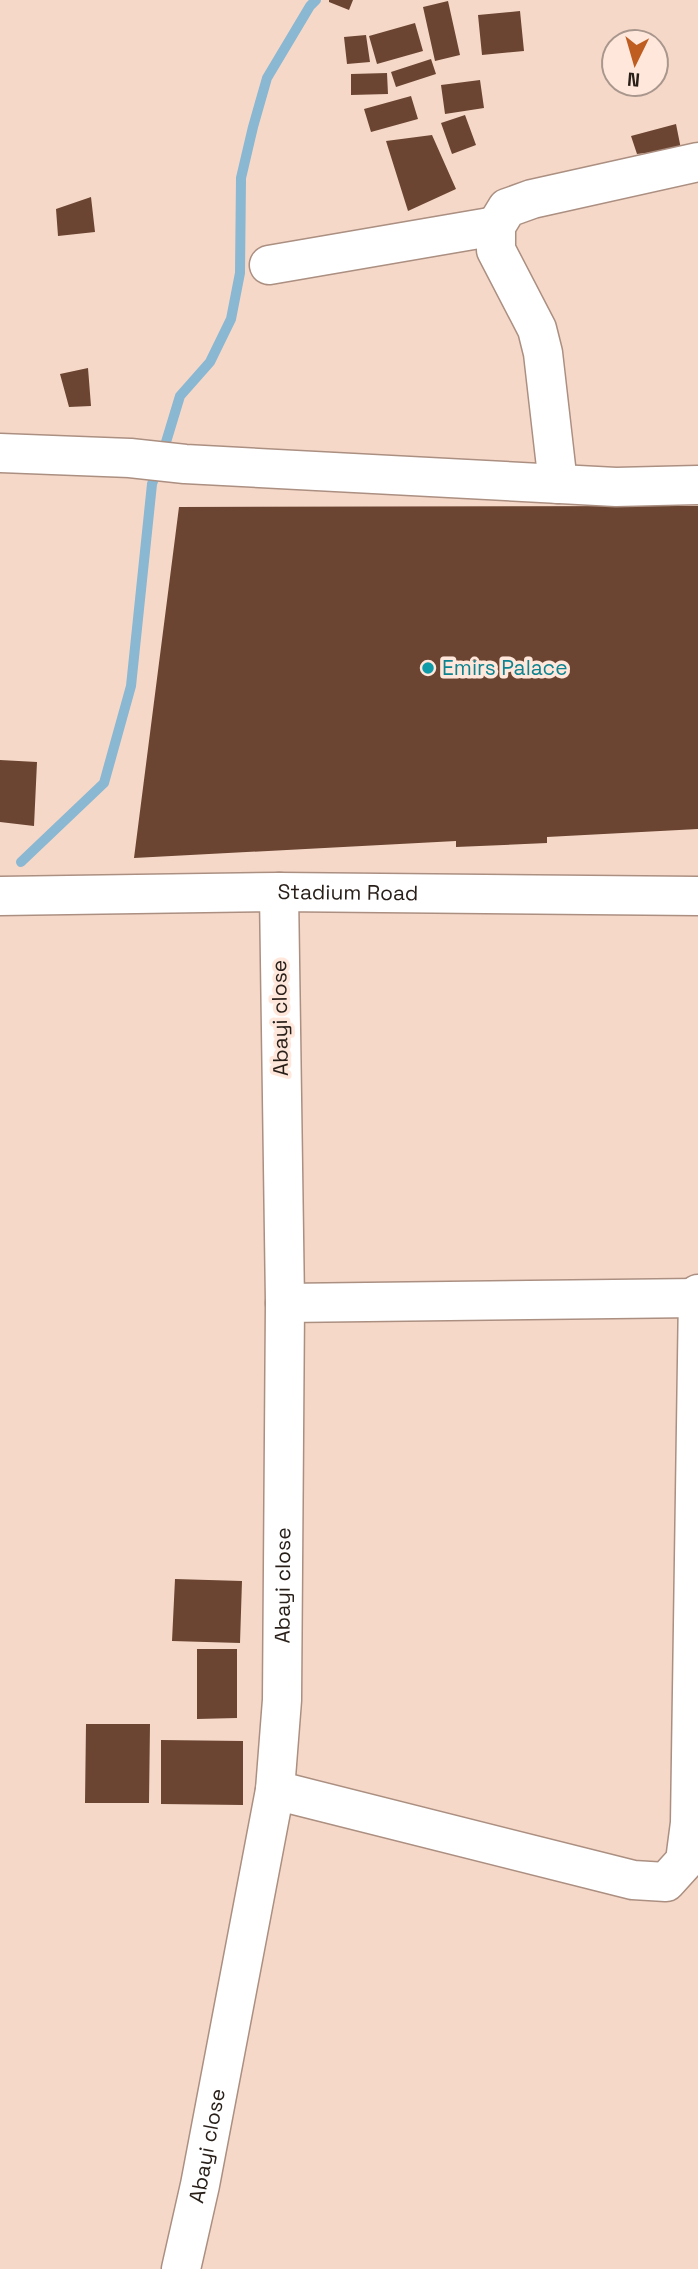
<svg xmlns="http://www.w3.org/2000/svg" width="698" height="2269" viewBox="0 0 698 2269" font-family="'Space Grotesk',sans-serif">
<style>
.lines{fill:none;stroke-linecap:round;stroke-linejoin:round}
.stream{stroke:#8ab7d1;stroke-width:10}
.building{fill:#6b4532}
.minor-casing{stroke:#ab8f81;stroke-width:41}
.minor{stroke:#fff;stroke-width:38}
.culture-dot{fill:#0f9aa8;stroke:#ffe7db;stroke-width:2.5}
.labels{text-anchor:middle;stroke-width:7;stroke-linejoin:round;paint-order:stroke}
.culture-label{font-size:21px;fill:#0d838f;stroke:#ffe7db;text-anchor:start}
.street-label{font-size:21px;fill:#291f19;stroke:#ffe7db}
</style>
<rect width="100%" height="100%" fill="#f6d8c9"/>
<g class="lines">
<path class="stream" d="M163,452L180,396L210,362L231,319L240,273L241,178L253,127L267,78L310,6L316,0
M21,862L104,783L131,686L152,484L157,470"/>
</g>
<path class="building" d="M329,0H353L349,10L329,2Z
M448,1L460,55L435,61L423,7Z
M520,11L524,51L482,55L478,15Z
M415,23L423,51L377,64L369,36Z
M366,35L370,62L347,64L344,37Z
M431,59L436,74L396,87L391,72Z
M387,73L388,94L351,95V74Z
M480,80L484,108L445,114L441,85Z
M411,96L418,119L371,132L364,109Z
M465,115L476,145L452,154L441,123Z
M676,124L681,149L637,154L631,136Z
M432,135L456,189L408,211L386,141Z
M91,197L95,232L58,236L56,209Z
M88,368L91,406L69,407L60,374Z
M698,506V829L547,837V843L456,847V841L134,858L179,507Z
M0,760L37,762L34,826L0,822Z
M175,1579L242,1581L240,1643L172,1641Z
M197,1649H237V1718L197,1719Z
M86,1724H150L149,1803H85Z
M161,1740L243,1741V1805L161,1804Z"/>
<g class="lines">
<g class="minor-casing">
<g id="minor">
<path d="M269,265L496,226"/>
<path d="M0,453L130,458L185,464L616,487L698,485"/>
<path d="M558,484L543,353L537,329L496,250V226L507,208L532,199L698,162"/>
<path id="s1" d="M0,896L279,892L698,896"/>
<path d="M285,1303L698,1298"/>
<path d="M275,1790L633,1880L666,1882L685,1861L690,1823L698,1294"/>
<path id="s2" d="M181,2269L200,2185L275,1790L282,1700L285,1303L279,892"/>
</g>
</g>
<use href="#minor" class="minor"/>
</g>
<circle class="culture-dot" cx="428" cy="668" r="7"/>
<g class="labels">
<g class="culture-label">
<text x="442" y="675">Emirs Palace</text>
</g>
<g class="street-label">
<text dy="7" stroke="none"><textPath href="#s1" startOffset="348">Stadium Road</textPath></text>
<text transform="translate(280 1018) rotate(-91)" y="7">Abayi close</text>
<text dy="7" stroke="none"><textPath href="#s2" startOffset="693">Abayi close</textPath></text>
<text dy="7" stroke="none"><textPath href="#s2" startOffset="126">Abayi close</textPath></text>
</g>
</g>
<g transform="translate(635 63) rotate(185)"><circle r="33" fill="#ffe7db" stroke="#a9978d" stroke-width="2"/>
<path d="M0-5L12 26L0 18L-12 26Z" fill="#bf5d21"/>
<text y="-10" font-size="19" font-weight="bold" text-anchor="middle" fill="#291f19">N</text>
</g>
</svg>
